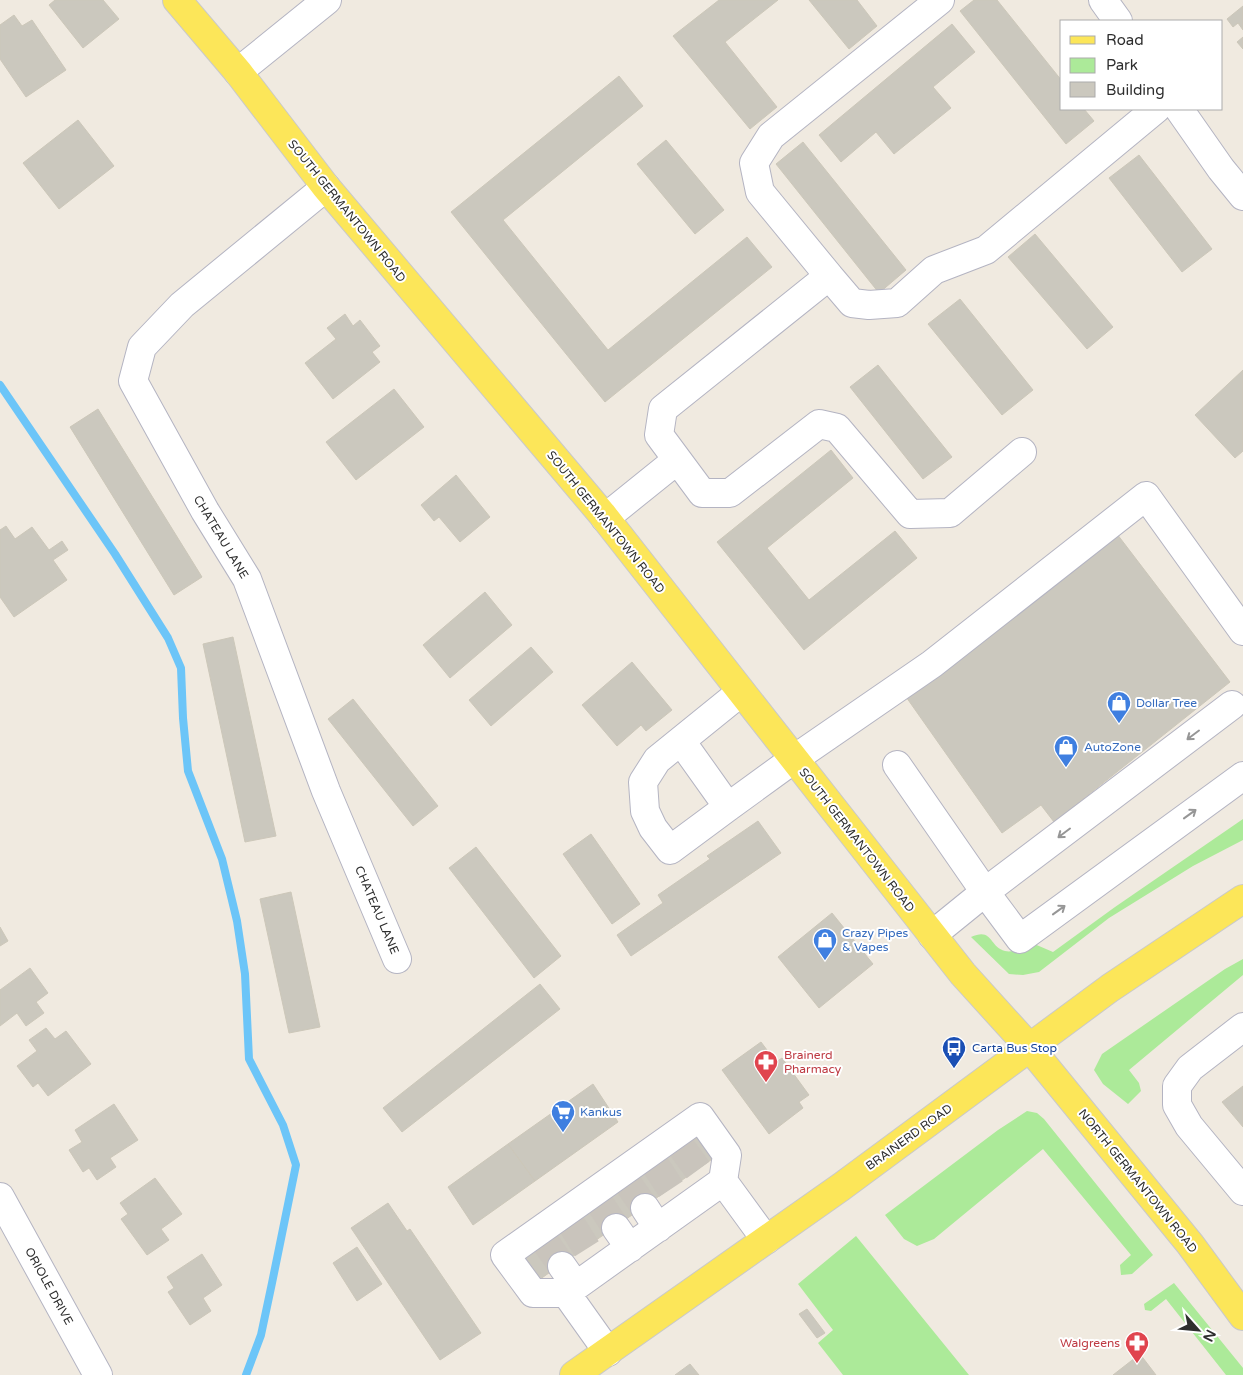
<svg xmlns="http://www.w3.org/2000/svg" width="1243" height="1375" viewBox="0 0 1243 1375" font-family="'Varela Round',sans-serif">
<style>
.green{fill:#acea99}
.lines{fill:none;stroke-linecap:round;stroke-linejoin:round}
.stream{stroke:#6cc5f8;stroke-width:8}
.building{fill:#cbc8be;stroke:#ccc7b9}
.minor-tunnel{stroke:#c9c4bc;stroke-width:28;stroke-dasharray:28 14;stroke-linecap:butt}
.minor-casing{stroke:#b4b4c2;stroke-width:30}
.major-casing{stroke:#c9c9c9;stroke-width:30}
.minor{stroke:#fff;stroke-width:28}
.major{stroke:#fce659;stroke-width:28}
.oneway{stroke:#969696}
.labels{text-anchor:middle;stroke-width:4;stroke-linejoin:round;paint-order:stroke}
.street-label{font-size:12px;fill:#2e2e2e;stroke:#fff}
.shop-label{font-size:12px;fill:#366cbe;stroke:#fff;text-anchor:start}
.transit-label{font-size:12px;fill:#164399;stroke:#fff;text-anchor:start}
.health-label{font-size:12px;fill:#be3a42;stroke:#fff;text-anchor:start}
</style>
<rect width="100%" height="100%" fill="#f0eae0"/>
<path class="green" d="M1243,819V840L1193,866L1109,918L1039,972L1023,975L1009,974L971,937C993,927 989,947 1005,951C1014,953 1024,947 1032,943L1053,952L1115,907Z
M1243,959V975L1129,1070L1139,1083L1141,1091L1128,1104L1103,1084L1094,1070L1102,1054L1225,969Z
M1027,1111L1037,1113L1044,1119L1153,1255L1132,1274L1121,1275L1120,1265L1131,1255L1043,1149L934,1239L917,1246L904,1239L885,1215L998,1130Z
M856,1236L969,1375H843L818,1343L833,1330L798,1284Z
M1174,1283L1243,1368V1375H1226L1166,1299L1151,1311L1145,1310L1144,1304Z"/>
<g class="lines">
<path class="stream" d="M0,385L115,554L168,638L181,668L183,718L188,771L222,859L237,921L245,974L249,1059L283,1125L296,1165L272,1283L261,1335L246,1375"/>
</g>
<path class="building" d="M55,0H103L119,19L83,48L49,5Z
M719,0H778L725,42L777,107L750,129L673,36Z
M809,0H857L877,26L849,49Z
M974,0H997L1062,81V109H1084L1094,121L1066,144L960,11Z
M1243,6V30L1238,23L1233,27L1227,19Z
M14,15L22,26L32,20L66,70L26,97L0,59V25Z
M952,24L975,52L933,87L951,108L894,154L876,132L841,162L819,135Z
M1243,37V49L1237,42Z
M619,76L643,106L503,220L608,350L747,237L772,267L605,402L451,212Z
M78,120L114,166L59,209L23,163Z
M666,140L724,210L695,234L637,164Z
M803,142L906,270L879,293L776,164Z
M1139,155L1212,249L1182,272L1109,178Z
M1035,234L1113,327L1087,349L1008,257Z
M960,299L1033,390L1002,415L928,324Z
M345,314L353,326L360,320L380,346L372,352L380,362L333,399L305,363L336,339L327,328Z
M878,365L952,457L923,479L850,387Z
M1243,370V451L1235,458L1195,415Z
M394,389L424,427L356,480L326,442Z
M98,409L202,577L174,595L70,427Z
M831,450L853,478L767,548L809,600L895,531L917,558L804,650L717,542Z
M456,475L490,517L460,542L439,517L434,521L421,505Z
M6,526L15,539L32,527L49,550L62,541L68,550L53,560L67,580L14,617L0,597V530Z
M1117,534L1230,682L1054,822L1041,805L1002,833L904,694Z
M485,592L512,625L450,678L423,645Z
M233,637L276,836L245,842L203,644Z
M531,647L553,672L491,726L469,700Z
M632,662L672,710L646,731L641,725L617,746L582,705Z
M353,699L438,806L413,826L328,719Z
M758,821L781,853L631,956L617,935L663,903L658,895L710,859L707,856Z
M591,834L640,904L612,924L563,854Z
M476,847L561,956L534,978L449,868Z
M291,892L320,1027L289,1033L260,899Z
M832,913L873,964L819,1008L778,957Z
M0,927L8,941L0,946Z
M30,968L48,993L36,1002L44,1013L26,1026L17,1013L0,1026V990Z
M540,984L560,1009L402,1132L383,1108Z
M46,1028L55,1039L66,1031L91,1064L48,1096L38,1083L33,1087L17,1066L37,1051L29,1040Z
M761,1042L776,1062L782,1058L809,1095L799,1102L803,1108L769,1134L722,1070Z
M593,1084L618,1122L535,1181L508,1144Z
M1243,1086V1127L1222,1102Z
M114,1104L138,1140L110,1158L116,1167L97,1180L89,1168L83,1172L69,1150L82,1142L75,1130Z
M702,1132L718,1155L536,1282L521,1259Z
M508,1144L535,1181L473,1225L448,1187Z
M155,1178L182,1214L161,1229L169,1240L147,1255L121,1219L128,1214L120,1203Z
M388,1203L407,1231L410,1229L481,1333L440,1360L351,1228Z
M357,1247L382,1284L357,1301L333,1263Z
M202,1254L222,1285L203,1298L211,1311L190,1325L168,1292L174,1288L167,1277Z
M807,1309L825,1333L817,1338L799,1314Z
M1140,1354L1156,1375H1113Z
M690,1364L699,1375H675Z"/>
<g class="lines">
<path class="minor-tunnel" d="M682,1148L698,1170
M656,1166L671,1189
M629,1185L645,1208
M601,1205L616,1228
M572,1225L587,1249
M546,1243L562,1266"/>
<g class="minor-casing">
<path id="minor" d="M940,0L771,136L754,163L760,192L829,276L663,409L659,435L702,493H730L819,424L837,428L910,514L950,513L1022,452
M1103,0L1118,21
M238,72L327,0
M1179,109L1221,169L1243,196
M326,187L182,305L142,347L133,381L205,511L247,579L326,791L397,959
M829,276L852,303L869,305L897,303L934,270L986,250L1156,109
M605,518L677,460
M741,692L657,760L643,782L645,811L653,828L670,850L728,807L794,759L932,664L1146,496L1243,631
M681,741L728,807
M897,765L985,892L1232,705
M932,935L985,892L1020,939L1243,776
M1243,1027L1190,1068L1177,1086V1105L1189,1126L1243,1191
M0,1197L98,1375
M645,1208L658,1228
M616,1228L630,1248
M562,1266L576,1286
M566,1293L723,1181
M608,1352L566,1293H533L505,1255L700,1117L727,1155L723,1181L766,1240"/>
</g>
<g class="major-casing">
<path id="major" d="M177,0L238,72L326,187L602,514L963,974L1030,1048L1190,1244L1243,1316
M574,1375L841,1187L1110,988L1243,899"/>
</g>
<use href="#minor" class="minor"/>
<use href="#major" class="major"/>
</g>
<defs><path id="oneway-shaft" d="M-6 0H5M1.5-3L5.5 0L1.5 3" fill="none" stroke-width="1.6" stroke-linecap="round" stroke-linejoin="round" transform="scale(1.25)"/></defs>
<g class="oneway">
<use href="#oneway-shaft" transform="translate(1193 735) rotate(143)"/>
<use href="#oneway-shaft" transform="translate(1190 814) rotate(-36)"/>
<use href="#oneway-shaft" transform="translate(1064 833) rotate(143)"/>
<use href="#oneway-shaft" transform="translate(1059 910) rotate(-36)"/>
</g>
<defs>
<g id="shop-pin" transform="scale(1.25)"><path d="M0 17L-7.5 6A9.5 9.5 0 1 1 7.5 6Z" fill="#3f7fe0" stroke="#fff"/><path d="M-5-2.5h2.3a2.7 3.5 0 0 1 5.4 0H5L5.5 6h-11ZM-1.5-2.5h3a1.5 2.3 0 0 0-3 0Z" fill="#fff"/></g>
<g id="bus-pin" transform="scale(1.25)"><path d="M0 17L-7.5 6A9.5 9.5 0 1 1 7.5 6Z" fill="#1a4fb4" stroke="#fff"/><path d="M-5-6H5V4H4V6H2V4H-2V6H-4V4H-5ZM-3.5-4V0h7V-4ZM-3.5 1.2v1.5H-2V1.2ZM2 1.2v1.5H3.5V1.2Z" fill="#fff"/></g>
<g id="pharmacy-pin" transform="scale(1.25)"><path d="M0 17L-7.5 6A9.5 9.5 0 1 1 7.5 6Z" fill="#e0444e" stroke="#fff"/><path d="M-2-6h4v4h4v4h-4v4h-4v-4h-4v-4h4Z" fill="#fff"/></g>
<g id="supermarket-pin" transform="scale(1.25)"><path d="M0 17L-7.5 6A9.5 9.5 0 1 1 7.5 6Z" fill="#3f7fe0" stroke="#fff"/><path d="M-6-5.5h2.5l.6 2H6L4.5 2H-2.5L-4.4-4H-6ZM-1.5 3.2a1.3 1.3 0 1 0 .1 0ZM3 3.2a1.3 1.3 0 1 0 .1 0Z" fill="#fff"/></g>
</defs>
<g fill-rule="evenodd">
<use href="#shop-pin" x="1119" y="703"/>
<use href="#shop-pin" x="1066" y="747"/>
<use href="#shop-pin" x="825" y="940"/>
<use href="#bus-pin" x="954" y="1048"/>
<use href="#pharmacy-pin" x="766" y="1062"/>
<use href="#supermarket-pin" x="563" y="1112"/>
<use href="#pharmacy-pin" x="1137" y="1343"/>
</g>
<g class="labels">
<g class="street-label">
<text transform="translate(347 211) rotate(51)" y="4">SOUTH GERMANTOWN ROAD</text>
<text transform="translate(606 522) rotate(51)" y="4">SOUTH GERMANTOWN ROAD</text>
<text transform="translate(221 537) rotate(59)" y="4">CHATEAU LANE</text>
<text transform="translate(857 840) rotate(52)" y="4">SOUTH GERMANTOWN ROAD</text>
<text transform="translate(377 910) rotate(67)" y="4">CHATEAU LANE</text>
<text transform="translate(909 1137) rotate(-36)" y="4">BRAINERD ROAD</text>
<text transform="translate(1138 1181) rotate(51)" y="4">NORTH GERMANTOWN ROAD</text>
<text transform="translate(49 1286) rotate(61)" y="4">ORIOLE DRIVE</text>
</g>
<g class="shop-label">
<text x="1136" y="707">Dollar Tree</text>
<text x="1084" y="751">AutoZone</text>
<text x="842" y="937">Crazy Pipes<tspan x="842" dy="14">&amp; Vapes</tspan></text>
<text x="580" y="1116">Kankus</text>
</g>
<g class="transit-label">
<text x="972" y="1052">Carta Bus Stop</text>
</g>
<g class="health-label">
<text x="784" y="1059">Brainerd<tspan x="784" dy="14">Pharmacy</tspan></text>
<text x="1120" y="1347" text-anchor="end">Walgreens</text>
</g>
</g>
<rect x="1060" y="20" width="162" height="90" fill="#ffffff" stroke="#ababab"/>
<rect x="1070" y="36" width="25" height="8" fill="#fce659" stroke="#ababab"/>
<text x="1106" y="45" font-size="15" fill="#2e2e2e">Road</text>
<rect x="1070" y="58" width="25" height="15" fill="#acea99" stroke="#ababab"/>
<text x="1106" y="70" font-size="15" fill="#2e2e2e">Park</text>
<rect x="1070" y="82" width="25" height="15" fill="#cbc8be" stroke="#ababab"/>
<text x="1106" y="95" font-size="15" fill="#2e2e2e">Building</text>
<g transform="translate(1198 1330) rotate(117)" stroke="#ffffff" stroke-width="4" paint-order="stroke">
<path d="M0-4L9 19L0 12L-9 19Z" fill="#2e2e2e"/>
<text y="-8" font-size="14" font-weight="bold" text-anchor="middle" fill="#2e2e2e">N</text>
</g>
</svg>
